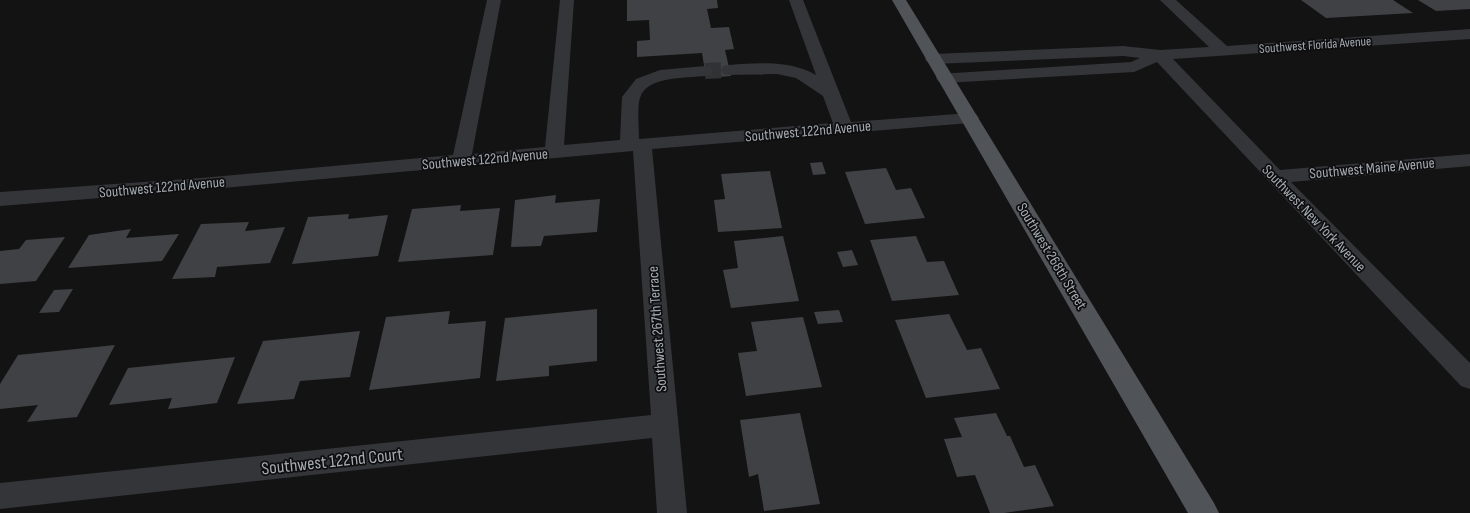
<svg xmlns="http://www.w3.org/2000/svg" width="1470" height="513" viewBox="0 0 1470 513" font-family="'Sofia Sans Condensed',sans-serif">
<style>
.building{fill:#3f4144}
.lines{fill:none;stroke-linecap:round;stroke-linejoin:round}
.minor-tunnel{stroke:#303234;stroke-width:16;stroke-dasharray:16 8;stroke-linecap:butt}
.minor{fill:#343539;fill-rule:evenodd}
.major{fill:#505358;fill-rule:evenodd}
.labels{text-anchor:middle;stroke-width:3.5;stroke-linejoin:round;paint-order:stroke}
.far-street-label{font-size:13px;fill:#a5acb4;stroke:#0e0e0f}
.street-label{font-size:15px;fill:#a5acb4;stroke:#0e0e0f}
.near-street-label{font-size:18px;fill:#a5acb4;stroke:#0e0e0f}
</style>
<rect width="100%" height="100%" fill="#131314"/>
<path class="building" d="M627,0H717L718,8L707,9L711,28L729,27L734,49L725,50L731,76L706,78L702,53L637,57V41L650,40L649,20L627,21Z
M1301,0H1393L1413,13L1326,18Z
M1418,0H1470V9L1436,11Z
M822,162L826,174L813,175L810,163Z
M886,168L896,190L911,188L925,218L865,224L845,172Z
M770,171L782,228L718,232L714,200L725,199L721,174Z
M556,195L555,203L600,199L597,232L544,236L541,246L511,247L515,200Z
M461,205L460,211L500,208L493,255L398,262L412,209Z
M349,214L348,219L388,215L378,256L292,264L308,217Z
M249,222L245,231L285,227L270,263L217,267L215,277L172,279L201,224Z
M131,229L126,238L179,234L162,261L68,268L89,235Z
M783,236L799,301L731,308L723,270L738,268L734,241Z
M916,236L927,262L944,261L959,295L892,301L870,240Z
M65,237L36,281L0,284V251L19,249L26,240Z
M852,250L858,265L843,267L837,252Z
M73,289L59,312L39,313L54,290Z
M597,309V361L549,366V376L496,381L505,318Z
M839,310L843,322L818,324L814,312Z
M450,311L448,324L486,321L480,378L369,390L386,317Z
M949,314L967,350L981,348L1000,389L926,398L895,320Z
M803,317L822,387L746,396L738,353L757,351L751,322Z
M360,331L350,377L300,381L294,399L237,404L263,341Z
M115,345L77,417L27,422L38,405L0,409V384L18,355Z
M235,357L217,403L168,409L172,398L109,405L128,368Z
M800,413L820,504L764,511L758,474L749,477L740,420Z
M996,413L1007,436H1010L1024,467L1035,465L1054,506L1004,513H990L975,475L957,477L944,439L962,437L954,418Z"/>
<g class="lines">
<path class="minor-tunnel" d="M705,71L729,70"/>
<path class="minor" d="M487,0H501L472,154L545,147L560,0H574L564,145L620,140L622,97L636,79L660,70L705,66L711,67L713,71L711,75C692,79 647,74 640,98C637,106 639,129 639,139L833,123L823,96L796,78L777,74L729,75L723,74L721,70L723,66L729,65C758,63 790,60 816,75L789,0H803L851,122L970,113L976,114L979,118L976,122L970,123L652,149L687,513H657L652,438L0,509V483L651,415L633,151L201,190L0,206V192L201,178L453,155Z
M1160,0H1176L1227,46L1470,29V39L1173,59L1280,170L1470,154V166L1291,182L1470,363V389L1461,386L1157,62L1134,72L945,83L939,82L936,78L939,74L1131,62L1140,58L1123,56L933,64L927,62L925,59L927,56L933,54L1123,46L1160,50L1209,47Z"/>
<path class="major" d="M892,0H906L1214,503L1219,513H1188Z"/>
</g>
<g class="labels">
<g class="far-street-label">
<text transform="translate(1315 44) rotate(-4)" y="5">Southwest Florida Avenue</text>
</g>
<g class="street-label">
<text transform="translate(808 131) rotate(-5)" y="5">Southwest 122nd Avenue</text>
<text transform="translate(485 159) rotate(-5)" y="5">Southwest 122nd Avenue</text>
<text transform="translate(1372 168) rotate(-5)" y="5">Southwest Maine Avenue</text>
<text transform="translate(162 187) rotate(-5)" y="5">Southwest 122nd Avenue</text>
<text transform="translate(1314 218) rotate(46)" y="5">Southwest New York Avenue</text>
<text transform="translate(1052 256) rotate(59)" y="5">Southwest 268th Street</text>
<text transform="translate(657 329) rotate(-94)" y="5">Southwest 267th Terrace</text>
</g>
<g class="near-street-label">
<text transform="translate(332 461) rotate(-6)" y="6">Southwest 122nd Court</text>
</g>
</g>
</svg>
